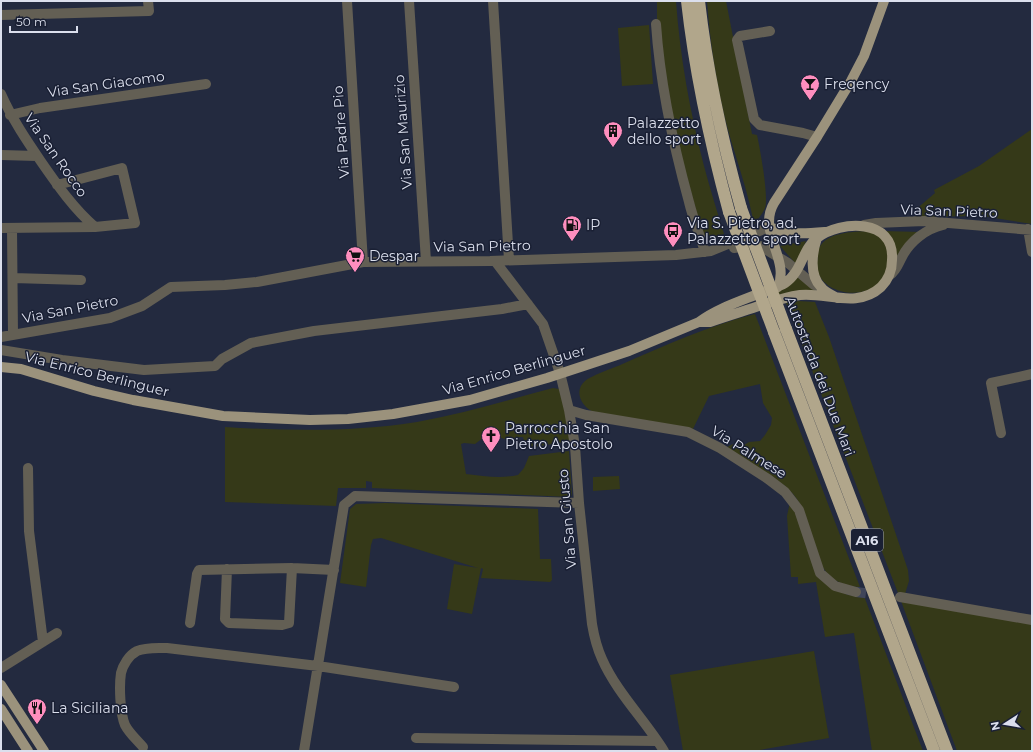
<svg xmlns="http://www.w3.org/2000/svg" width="1033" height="752" viewBox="0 0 1033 752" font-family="Montserrat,sans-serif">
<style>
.green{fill:#353918}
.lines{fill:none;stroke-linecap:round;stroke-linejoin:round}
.minor-tunnel{stroke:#3f4559;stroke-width:10;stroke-dasharray:10 5;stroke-linecap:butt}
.minor{stroke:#635f54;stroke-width:10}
.major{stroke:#9b927c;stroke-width:10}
.highway{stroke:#b1a68b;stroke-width:12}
.highway-bridge{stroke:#b1a68b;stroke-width:12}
.labels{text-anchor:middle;stroke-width:3;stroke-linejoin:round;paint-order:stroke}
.shield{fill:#1a2034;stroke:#a1a6b6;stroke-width:1}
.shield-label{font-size:13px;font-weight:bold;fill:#dbdfed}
.street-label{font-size:14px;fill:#dbdfed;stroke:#1a2034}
.poi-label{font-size:14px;fill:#dbdfed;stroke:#1a2034;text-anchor:start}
</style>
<rect width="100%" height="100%" fill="#232a3f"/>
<path class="green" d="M657,1H676C680,57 690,112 704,166C710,189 717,211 724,234L704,240L671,118L657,24Z
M707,1H726L752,134L757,135C760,148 769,198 765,208C763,213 758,219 754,224C748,192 737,161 728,130C717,89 710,43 707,1Z
M649,25L653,84L622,86L618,28Z
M1032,129V224L982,216L915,217L914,211L935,193L934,190L979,166Z
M867,231C881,236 884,239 891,253C889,260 887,270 884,277C872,301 823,297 817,269C816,266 817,261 818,257C818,254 818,250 819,248C827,232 852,232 867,231Z
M882,231L921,232L897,259Z
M806,241L796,264L780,246Z
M797,275L815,291L777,295L776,293Z
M799,301L815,302L829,337L908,570L909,581L905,594L898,593L786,303Z
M755,314L860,587C804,584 821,526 793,494C785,484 774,479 764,472C751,464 738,456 725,448L733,444L744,445L749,442L760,441L765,435L771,425L772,418L763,403L760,384L709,396L693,429L594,412C582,408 573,391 585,381C591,376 610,369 618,366C663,346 708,326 755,314Z
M553,388L559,389L567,414L570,441L528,448L525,446L523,437C512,436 504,445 496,432L492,431L475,444L464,443L461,444L466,474C484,476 500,479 518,475L524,468L529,456L569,451L572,495L570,497L372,488V482L366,481V488H338L336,506L225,502V427C289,431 354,432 417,422C463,414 508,400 553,388Z
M619,476L620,489L593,491V477Z
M790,502L796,511L813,561L839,591L848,595L864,596L923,751H872L854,633L825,637L816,582L798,584V577H791L787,516Z
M385,503L538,509L540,559H551L552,580L550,582L481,578L483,569L481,568L472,614L447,609L454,564L478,568L381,538L373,539L371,545L366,587L340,583L350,509L356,504Z
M901,601L1032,623V751H957Z
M814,651L829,738L754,751H683L670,675Z"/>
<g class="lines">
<path class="minor-tunnel" d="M856,592L880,595"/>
<path class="minor" d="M347,1L363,262
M409,1L426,261
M493,1L509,260
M1,15L149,11L148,1
M656,24C660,84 673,144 689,202C693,219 700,235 705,252
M770,31L740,36L737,40L754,119L760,125L803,133L817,137
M1,94C12,119 27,141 42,163C58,186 74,209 95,227
M10,115L40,108L206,84
M1,155L37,156
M864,225L876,223L924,221L1032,230
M1,228L95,227L135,223L122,168L57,185
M12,228L13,335
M1028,229L1032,252
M734,248L753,245L760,246L788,263L814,285L821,287
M495,261L543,324L560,373L569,410L575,446L579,503L592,624C594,636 597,648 602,659C617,693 645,720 664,751
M890,275C897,270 898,264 902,257C910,241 926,229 943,225
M13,278L81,280
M1,337L110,318L142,306L171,287L225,285L257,282L363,262L490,261L676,255L711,251L769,227
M1,350L62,360L144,370L215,366L222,359L251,343L314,331L502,309L528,304
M569,410L586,415L688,432L720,448L768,479L785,492L799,510L820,573L835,586L856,592
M1001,433L991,383L1032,374
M28,468L29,531L43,642
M227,569L225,619L229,623L282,625L289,623L292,568
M900,597L1032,620
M190,623L197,574L199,570L292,568L334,570
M1,668L57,633
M416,738L657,741
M143,747C137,740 129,733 125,725C120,713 119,686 121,673C123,665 129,655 137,651C146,647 157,648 167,648L318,666L454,687
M304,751L344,505L355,496L579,503"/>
<path class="major" d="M769,227C791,235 802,234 825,232
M778,287C790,259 757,232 774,203L817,137L851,81L864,56L884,1
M700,322H710C727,316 744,311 762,305C774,301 786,297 800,295C827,292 857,309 881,287C889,279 892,271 892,260C895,218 841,220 817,238C812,253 809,275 821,287C825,292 832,295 837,298
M1,367L21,369L94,391L133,400L223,416L310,420L348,419L393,414L470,400L547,378L629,351L699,322C718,308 741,301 763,292C770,289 779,287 785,283C802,272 802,249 817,238
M1,685L44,751
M1,709L28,751"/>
<path class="highway" d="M687,1C695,73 710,142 729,212
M699,1C707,72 722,140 741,208
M786,329L947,751
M774,332L934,751"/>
<path class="highway-bridge" d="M741,208L786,329
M729,212L774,332"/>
</g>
<defs>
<g id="bar-pin" transform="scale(1)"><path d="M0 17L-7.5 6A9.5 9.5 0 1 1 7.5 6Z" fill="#fe8ebe" stroke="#1a2034"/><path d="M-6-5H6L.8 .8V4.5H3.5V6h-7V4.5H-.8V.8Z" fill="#111"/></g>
<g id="building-pin" transform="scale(1)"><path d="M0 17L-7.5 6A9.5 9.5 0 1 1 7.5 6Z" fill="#fe8ebe" stroke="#1a2034"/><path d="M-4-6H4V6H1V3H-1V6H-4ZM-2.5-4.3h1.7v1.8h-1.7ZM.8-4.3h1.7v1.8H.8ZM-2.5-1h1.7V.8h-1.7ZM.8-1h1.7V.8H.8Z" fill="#111"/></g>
<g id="fuel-pin" transform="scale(1)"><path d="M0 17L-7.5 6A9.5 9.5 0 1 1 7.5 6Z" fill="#fe8ebe" stroke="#1a2034"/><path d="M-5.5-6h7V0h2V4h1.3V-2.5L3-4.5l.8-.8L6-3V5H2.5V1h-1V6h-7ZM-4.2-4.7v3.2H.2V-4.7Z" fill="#111"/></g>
<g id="bus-pin" transform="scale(1)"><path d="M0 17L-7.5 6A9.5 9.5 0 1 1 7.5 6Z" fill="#fe8ebe" stroke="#1a2034"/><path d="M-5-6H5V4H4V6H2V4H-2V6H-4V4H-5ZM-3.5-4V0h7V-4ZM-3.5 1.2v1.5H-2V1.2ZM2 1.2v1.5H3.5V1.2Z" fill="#111"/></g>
<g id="supermarket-pin" transform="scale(1)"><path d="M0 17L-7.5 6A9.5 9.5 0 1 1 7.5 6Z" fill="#fe8ebe" stroke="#1a2034"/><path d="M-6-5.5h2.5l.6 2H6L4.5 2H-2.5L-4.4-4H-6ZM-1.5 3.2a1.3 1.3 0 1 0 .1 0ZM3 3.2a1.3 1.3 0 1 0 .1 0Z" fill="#111"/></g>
<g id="church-pin" transform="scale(1)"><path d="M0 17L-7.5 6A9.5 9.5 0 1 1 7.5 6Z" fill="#fe8ebe" stroke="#1a2034"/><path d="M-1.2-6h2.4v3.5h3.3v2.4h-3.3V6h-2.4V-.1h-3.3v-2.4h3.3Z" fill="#111"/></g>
<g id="restaurant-pin" transform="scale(1)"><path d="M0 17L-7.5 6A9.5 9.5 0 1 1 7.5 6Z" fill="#fe8ebe" stroke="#1a2034"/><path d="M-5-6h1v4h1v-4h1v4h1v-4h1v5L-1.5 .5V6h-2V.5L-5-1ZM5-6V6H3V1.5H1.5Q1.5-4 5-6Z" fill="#111"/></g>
</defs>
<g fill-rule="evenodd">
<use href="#bar-pin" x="810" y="84"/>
<use href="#building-pin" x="613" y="131"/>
<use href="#fuel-pin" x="572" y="225"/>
<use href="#bus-pin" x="673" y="231"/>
<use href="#supermarket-pin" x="355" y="256"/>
<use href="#church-pin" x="491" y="436"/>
<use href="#restaurant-pin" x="37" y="708"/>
</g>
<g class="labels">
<rect class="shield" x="851" y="529" width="32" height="22" rx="3"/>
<g class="shield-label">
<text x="867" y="545">A16</text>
</g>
<g class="street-label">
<text transform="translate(106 84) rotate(-8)" y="5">Via San Giacomo</text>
<text transform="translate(341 132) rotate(-94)" y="5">Via Padre Pio</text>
<text transform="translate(403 132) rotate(-94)" y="5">Via San Maurizio</text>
<text transform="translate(56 155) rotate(55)" y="5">Via San Rocco</text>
<text transform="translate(949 211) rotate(2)" y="5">Via San Pietro</text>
<text transform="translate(482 246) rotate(-1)" y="5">Via San Pietro</text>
<text transform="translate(70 309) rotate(-11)" y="5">Via San Pietro</text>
<text transform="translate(514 370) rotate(-16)" y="5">Via Enrico Berlinguer</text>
<text transform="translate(97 374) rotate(14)" y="5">Via Enrico Berlinguer</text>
<text transform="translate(820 376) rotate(69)" y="5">Autostrada dei Due Mari</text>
<text transform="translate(749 452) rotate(32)" y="5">Via Palmese</text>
<text transform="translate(567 519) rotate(-95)" y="5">Via San Giusto</text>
</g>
<g class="poi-label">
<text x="824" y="89">Freqency</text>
<text x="627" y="128">Palazzetto<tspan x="627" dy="16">dello sport</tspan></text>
<text x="687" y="228">Via S. Pietro, ad.<tspan x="687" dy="16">Palazzetto sport</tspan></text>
<text x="586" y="230">IP</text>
<text x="369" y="261">Despar</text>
<text x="505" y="433">Parrocchia San<tspan x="505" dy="16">Pietro Apostolo</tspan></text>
<text x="51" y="713">La Siciliana</text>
</g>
</g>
<rect width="1033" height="752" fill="none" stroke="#dbdfed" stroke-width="4"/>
<g transform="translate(1005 724) rotate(258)" stroke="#1a2034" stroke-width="3" paint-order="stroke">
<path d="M0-3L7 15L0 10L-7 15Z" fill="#dbdfed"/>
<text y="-6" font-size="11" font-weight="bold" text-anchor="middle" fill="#dbdfed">N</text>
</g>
<path d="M10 26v6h67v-6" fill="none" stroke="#dbdfed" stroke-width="2"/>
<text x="16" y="26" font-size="12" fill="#dbdfed" stroke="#1a2034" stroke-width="3" paint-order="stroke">50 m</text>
</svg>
